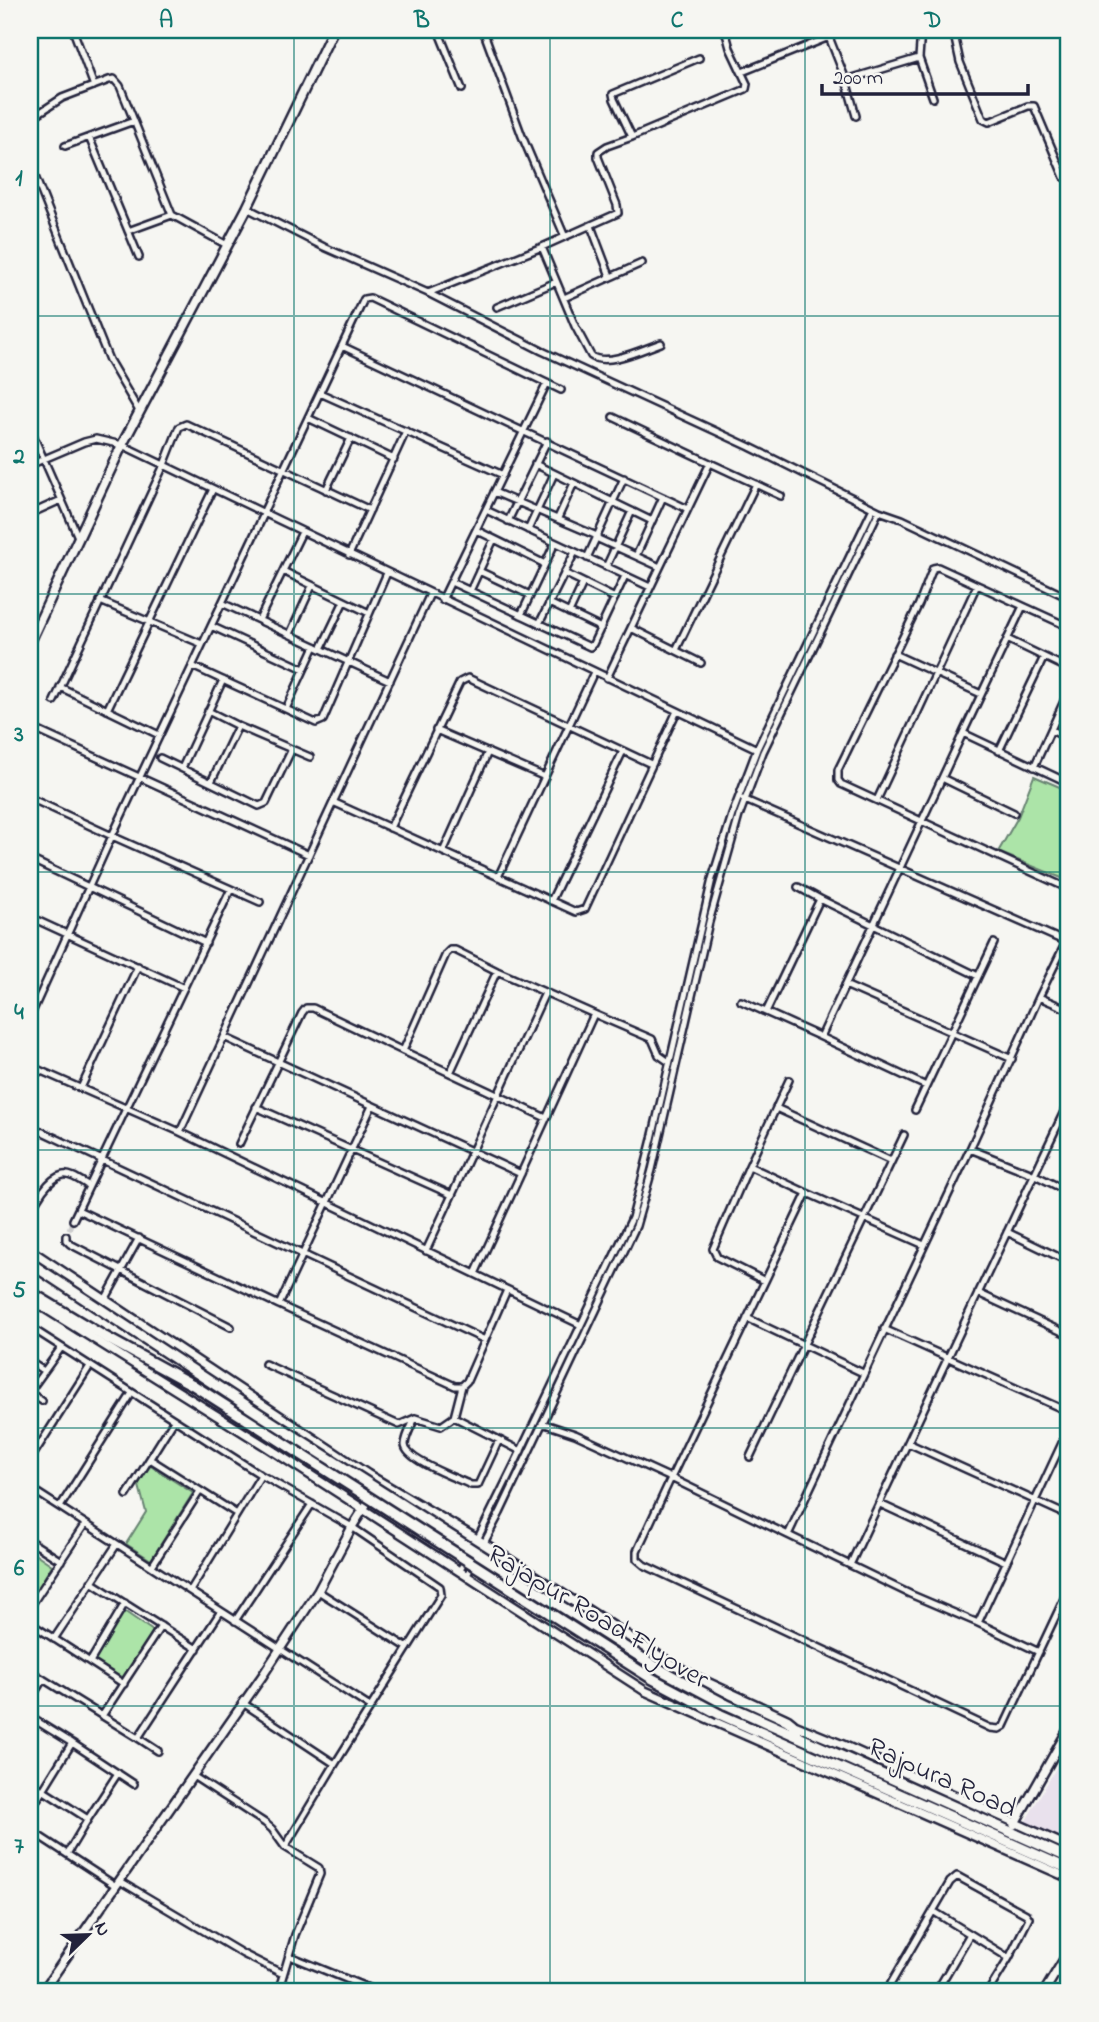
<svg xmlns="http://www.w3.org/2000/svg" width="1099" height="2022" viewBox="0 0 1099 2022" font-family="'Indie Flower',sans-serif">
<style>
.built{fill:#e9e1ed}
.green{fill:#ace4a8;stroke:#678372;stroke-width:2}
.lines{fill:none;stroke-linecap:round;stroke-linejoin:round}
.minor-tunnel{stroke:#cccccd;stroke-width:5;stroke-dasharray:5 2.5;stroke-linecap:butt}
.minor-casing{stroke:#22223b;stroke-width:10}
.tertiary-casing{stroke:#22223b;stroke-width:12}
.secondary-casing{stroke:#22223b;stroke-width:13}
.primary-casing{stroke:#22223b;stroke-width:14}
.trunk-casing{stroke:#22223b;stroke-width:14}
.minor{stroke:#f6f6f2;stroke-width:5}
.tertiary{stroke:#f6f6f2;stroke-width:7}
.secondary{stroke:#f6f6f2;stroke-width:8}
.primary{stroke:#f6f6f2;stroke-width:9}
.trunk{stroke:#f6f6f2;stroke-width:9}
.trunk-bridge-casing{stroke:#22223b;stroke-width:14;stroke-linecap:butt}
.trunk-bridge{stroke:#f6f6f2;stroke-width:9}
.grid{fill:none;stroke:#0f766e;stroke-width:2;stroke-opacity:0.55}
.labels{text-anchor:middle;stroke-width:5;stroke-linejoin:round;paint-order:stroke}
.street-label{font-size:28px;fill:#22223b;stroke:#f6f6f2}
.neatline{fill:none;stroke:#0f766e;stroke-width:2.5}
.grid-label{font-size:23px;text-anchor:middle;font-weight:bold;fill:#0f766e}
</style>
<rect width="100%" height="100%" fill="#f6f6f2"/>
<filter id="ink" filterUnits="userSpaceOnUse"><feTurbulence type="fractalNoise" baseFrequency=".0143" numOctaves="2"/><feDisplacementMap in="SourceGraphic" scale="14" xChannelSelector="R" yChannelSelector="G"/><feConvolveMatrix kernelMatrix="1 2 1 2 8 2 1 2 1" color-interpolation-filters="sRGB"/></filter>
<g filter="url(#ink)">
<path class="built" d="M1069,1745V1845L1024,1824Z"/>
<path class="green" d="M1034,776L1069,791V881L998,852L1018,817Z
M149,1465L193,1493L151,1560L126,1544L146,1512L138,1482Z
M30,1550L52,1565L30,1602Z
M124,1611L153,1631L124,1680L93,1661Z"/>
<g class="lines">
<path class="minor-tunnel" d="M66,1236L73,1220"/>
<g class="minor-casing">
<path id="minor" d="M73,30L94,86
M438,30L462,89
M483,30L522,136L565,237
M921,30L919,58L933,98
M953,30L960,62L983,119L989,122L1028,106H1034L1064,177L1069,178
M829,37L846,80L856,116
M699,58L613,94L614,99L632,137L746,89L747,84L730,48L725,30
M742,72L829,37L827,30
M846,80L919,58
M1066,100L1069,108
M30,119L62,98L109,80L114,79L120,86L172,215L227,245
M89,137L139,257
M65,146L134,121
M30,164L109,360L139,411
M247,208L324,247L428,293L542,351L750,447L879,511L902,519L1069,598
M591,226L610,276
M128,231L172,215
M542,247L575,326L591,356C607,367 643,349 661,343
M428,293L542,247L618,213L617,205L598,157V152L607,146L632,137
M564,298L642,263
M497,307L556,282
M342,346L688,509
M320,393L503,475
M308,418L394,459
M30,428L78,537
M710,463L781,496
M535,464L652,521
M30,465L84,442L96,439L122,445L757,749
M326,490L351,438
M494,492L597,536
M486,510L650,587
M263,513L364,299L370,298L561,390
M30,514L61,500
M558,518L574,483
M508,521L547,441
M476,530L545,564
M528,530L554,474
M596,538L660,567
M349,555L406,431
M636,556L663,497
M587,558L624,478
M606,567L632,511
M283,571L369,613
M479,571L530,595
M564,573L615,598
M451,582L590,647L593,644L625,576
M470,591L494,539
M442,600L547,383
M100,601L202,644
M222,603L390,681
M549,603L601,628
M1023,606L1069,627
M569,613L583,583
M521,615L555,543
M259,620L302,532
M539,624L575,552
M211,626L304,669
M631,628L701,663
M290,634L312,586
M1007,639L1069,669
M321,649L344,601
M676,650L756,484
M894,654L981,694
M192,666L316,723L323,720L387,573
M607,678L710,463L613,417
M60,687L159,735
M54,701L164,465L179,427L186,424L370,510
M286,709L315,646
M107,710L213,489
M208,711L238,726L211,782
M238,726L310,757
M30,727L309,855
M436,730L545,777
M1051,730L1069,739
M999,751L1044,657
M160,758L259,806L266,803L292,749
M1034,767L1069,690
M182,768L223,680
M942,778L1014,813
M1069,783L963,733L1023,606L938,567L933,568L919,604L838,770V780L841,784L1069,889
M30,798L112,836L264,514
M743,799L1066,942
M877,800L977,585
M333,802L576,912L585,909L677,711
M390,828L460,682L468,678L651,764
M443,852L488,752
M30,859L206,943
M498,877L594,672
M798,887L820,899
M551,901L623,751
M30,917L184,988
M1069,943L1066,942L1039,997L970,1149L1035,1175L1069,1192
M845,985L1012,1059
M1039,997L1069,1010
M741,1001L821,1037L963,733
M766,1012L820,899L978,976
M594,1014L652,1039L659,1055L669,1062
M30,1017L112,836L260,902
M224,1037L521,1174
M821,1037L926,1086
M403,1051L546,1118
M30,1066L180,1132L581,1325
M450,1073L497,971
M81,1088L138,966
M256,1107L452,1195L545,993
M776,1108L891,1161
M915,1110L994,943
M30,1126L485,1340L507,1290
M180,1132L430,594
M239,1144L302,1013L306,1008H313L403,1051L446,954L450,950H455L497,971L594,1014L475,1274
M749,1166L807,1193
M30,1192L41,1193
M78,1210L279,1305L372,1106
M30,1214C35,1202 48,1178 63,1175C71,1173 82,1182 89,1186
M73,1220L231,889
M1007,1232L1069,1262
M66,1236V1240L70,1244L231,1327
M924,1245L807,1193L671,1478L788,1535L970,1149
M426,1251L452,1195
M765,1281L717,1257L713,1249L749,1166L789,1080
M978,1293L1069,1335
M105,1300L139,1238
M279,1305L455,1386H462L467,1381L485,1340
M747,1318L863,1373
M30,1327L261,1475L352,1527L440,1587L441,1595L335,1764L285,1847
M884,1329L1069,1412
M30,1362L44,1371
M265,1364L399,1425L415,1418L441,1426L454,1417L521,1451
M30,1391L61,1348
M30,1393L42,1401
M454,1417L462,1386
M415,1418C412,1425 405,1437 405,1445C405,1460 458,1479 471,1485H478L499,1440
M542,1423L575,1434L671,1478L637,1551V1559L644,1565L990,1728L999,1729L1004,1726L1069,1588
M908,1443L1069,1516
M750,1457L904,1135
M150,1459L237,1514
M30,1460L90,1366
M30,1488L370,1707
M127,1495L174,1420
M880,1504L1006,1562
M60,1507L132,1393
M788,1535L910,1594L978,1623L1069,1428
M30,1541L61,1561
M850,1565L1069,1101
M152,1566L200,1491
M460,1570L477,1540L516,1461L632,1218L652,1139L712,879L732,815L757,749L873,508
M467,1575L500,1513L636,1226L652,1170L709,922L739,816L763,752L879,511
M91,1582L197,1649
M190,1591L261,1475
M318,1591L408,1648
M30,1607L85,1524
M235,1621L312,1504
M30,1623L124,1684
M978,1623L1039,1652
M54,1639L117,1544
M90,1662L125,1603
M30,1671L138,1738L221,1611
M30,1700L43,1679
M243,1703L335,1764
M102,1716L161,1626
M30,1717L72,1743L30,1811
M138,1738L158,1751
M72,1743L134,1784
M193,1776L265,1823L272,1829L285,1847L319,1868L320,1874L295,1935L278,1992
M30,1782L88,1819L67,1854
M88,1819L118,1773
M30,1830L116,1886
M30,1850L39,1836
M120,1881L243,1954L283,1974
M933,1911L1009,1958
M290,1956L378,1992
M886,1992L950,1882L957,1876L1026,1914L1029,1918L1009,1958L988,1992
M936,1992L970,1934"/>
</g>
<g class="tertiary-casing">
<path id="tertiary" d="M30,1299L267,1447L645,1691L1069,1878
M792,1724L843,1745L1069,1847
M1014,1825L1069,1728
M42,1992L263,1675L318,1591L352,1527L378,1486
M1044,1992L1069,1951"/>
</g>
<g class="secondary-casing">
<path id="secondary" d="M30,642L122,445L247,208L333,30"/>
</g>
<g class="primary-casing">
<path id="primary" d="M30,1251L367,1475L477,1540L669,1663L694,1677L787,1720L792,1724L798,1736"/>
</g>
<g class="trunk-casing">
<path id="trunk" d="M30,1292L105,1337L193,1385
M725,1704L1069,1858
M719,1714L1069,1869"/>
</g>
<use href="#minor" class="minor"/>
<use href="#tertiary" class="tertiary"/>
<use href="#secondary" class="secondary"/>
<use href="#primary" class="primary"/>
<use href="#trunk" class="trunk"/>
<g class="trunk-bridge-casing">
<path id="trunk-bridge" d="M30,1263L258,1413L661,1670L725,1704
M193,1385L651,1678L719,1714"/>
</g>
<use href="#trunk-bridge" class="trunk-bridge"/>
</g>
</g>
<path class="grid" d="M294,30V1992M550,30V1992M805,30V1992M30,316H1069M30,594H1069M30,872H1069M30,1150H1069M30,1428H1069M30,1706H1069"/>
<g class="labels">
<g class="street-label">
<text transform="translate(599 1615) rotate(31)" y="10">Rajapur Road Flyover</text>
<text transform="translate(943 1776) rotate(24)" y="10">Rajpura Road</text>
</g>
</g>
<rect width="1099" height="2022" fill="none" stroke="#f6f6f2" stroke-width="77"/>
<g transform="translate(88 1935) rotate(67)" stroke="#f6f6f2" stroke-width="5" paint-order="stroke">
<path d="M0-5L12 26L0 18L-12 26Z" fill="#22223b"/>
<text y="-10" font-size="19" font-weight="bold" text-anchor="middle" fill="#22223b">N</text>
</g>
<path d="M822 84v10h206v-10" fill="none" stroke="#22223b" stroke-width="3.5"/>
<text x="833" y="84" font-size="21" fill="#22223b" stroke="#f6f6f2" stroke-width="5" paint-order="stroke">200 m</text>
<rect x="38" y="38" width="1022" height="1945" class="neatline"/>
<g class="grid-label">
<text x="166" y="27">A</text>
<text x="422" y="27">B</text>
<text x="677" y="27">C</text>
<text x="933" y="27">D</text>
<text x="19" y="185">1</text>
<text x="19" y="463">2</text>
<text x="19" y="741">3</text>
<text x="19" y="1019">4</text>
<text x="19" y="1297">5</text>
<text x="19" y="1575">6</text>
<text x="19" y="1853">7</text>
</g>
</svg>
